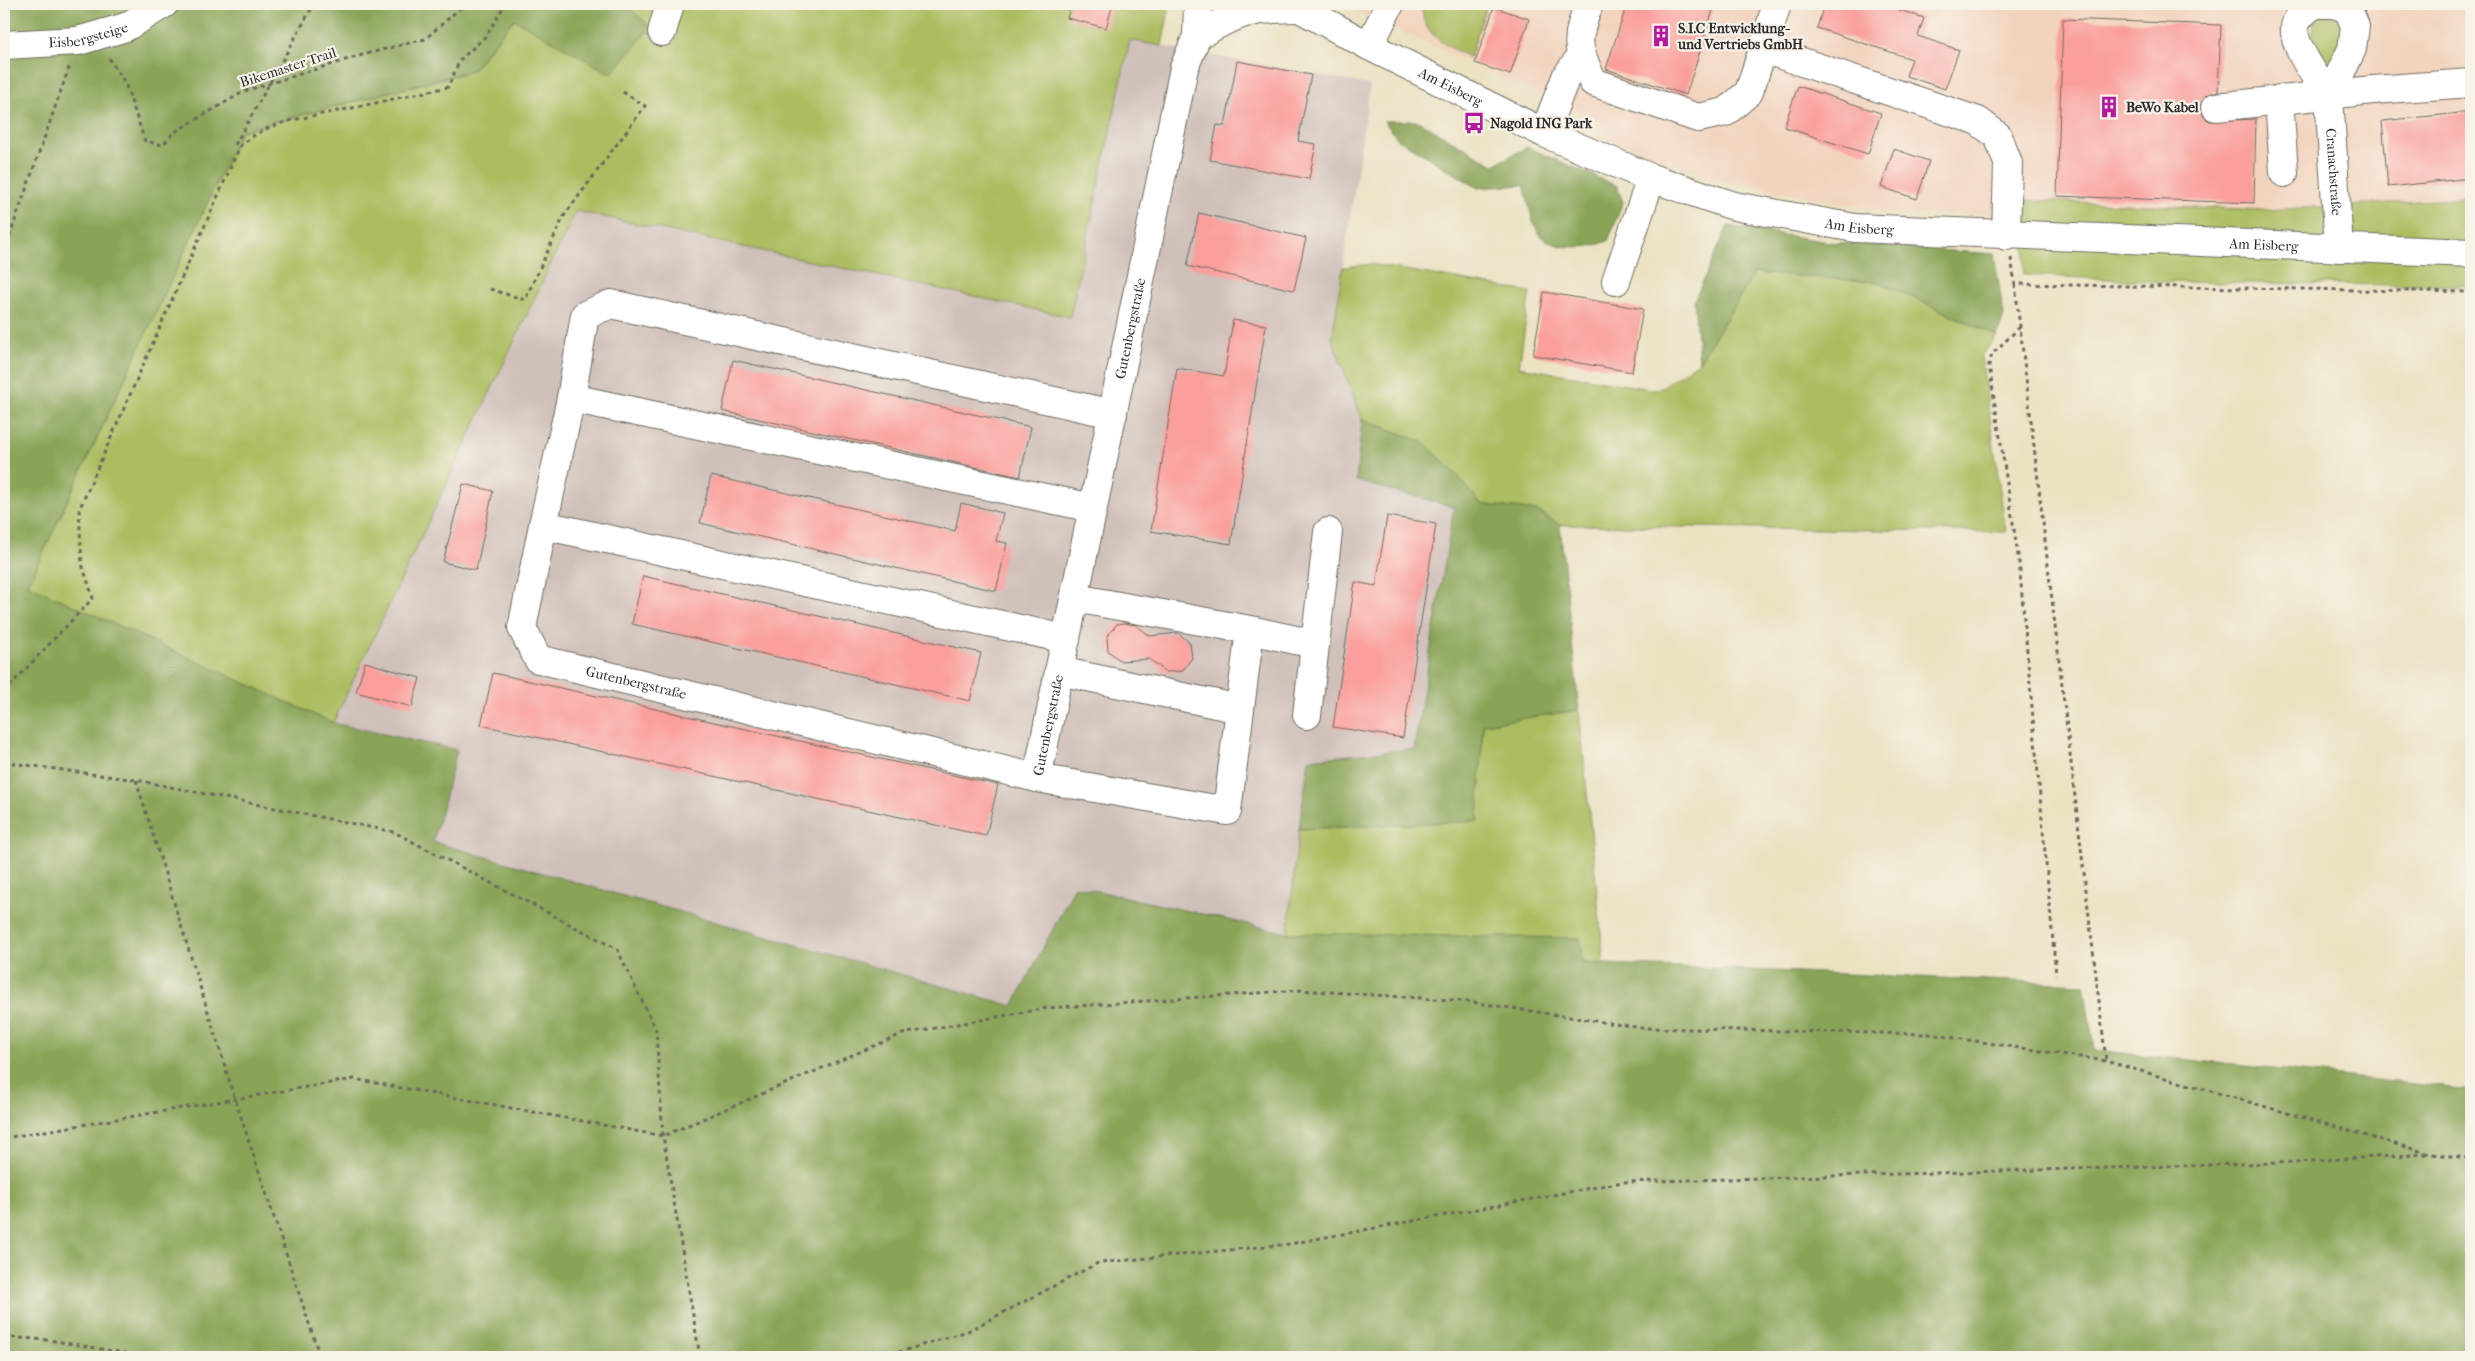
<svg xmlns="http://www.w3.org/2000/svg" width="2475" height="1361" viewBox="0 0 2475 1361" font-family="'IM FELL French Canon',serif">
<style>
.built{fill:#f2d4be}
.industrial{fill:#cfc0ba}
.green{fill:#acbd61;stroke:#6c7446}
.forest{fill:#89a457;stroke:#5a6841}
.building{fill:#fa9f9b}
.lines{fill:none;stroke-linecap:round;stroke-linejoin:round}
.minor-casing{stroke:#6e6b60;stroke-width:30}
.path{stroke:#6e6b60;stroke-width:3;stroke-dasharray:4 4;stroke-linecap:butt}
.minor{stroke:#fff;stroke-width:28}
.labels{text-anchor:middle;stroke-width:4.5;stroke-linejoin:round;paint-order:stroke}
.poi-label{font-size:14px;font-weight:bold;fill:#2b2b2b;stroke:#f7f3e8;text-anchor:start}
.street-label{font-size:14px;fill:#2b2b2b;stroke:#f7f3e8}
</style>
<rect width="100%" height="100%" fill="#f7f3e8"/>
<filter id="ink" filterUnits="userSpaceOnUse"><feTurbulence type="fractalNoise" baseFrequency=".02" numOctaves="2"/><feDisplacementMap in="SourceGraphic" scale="10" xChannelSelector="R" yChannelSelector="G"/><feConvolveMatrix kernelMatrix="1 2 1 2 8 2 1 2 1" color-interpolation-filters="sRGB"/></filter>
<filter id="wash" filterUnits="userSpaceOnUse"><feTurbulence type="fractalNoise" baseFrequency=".0096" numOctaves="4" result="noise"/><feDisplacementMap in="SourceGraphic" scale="20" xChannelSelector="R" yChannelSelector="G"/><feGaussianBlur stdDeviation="1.12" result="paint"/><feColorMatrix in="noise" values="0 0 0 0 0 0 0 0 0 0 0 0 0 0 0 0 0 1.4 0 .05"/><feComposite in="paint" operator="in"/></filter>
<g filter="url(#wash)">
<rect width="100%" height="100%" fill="#ebe2c2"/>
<path class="built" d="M1340,4H2471V216L1892,213L1722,180L1606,139L1602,123Z"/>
<path class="industrial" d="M1130,40L1370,85L1332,339L1362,419L1356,481L1454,507L1414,749L1309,759L1299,829L1288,933L1076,886L1013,1006L432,842L333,723L576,211L1069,317Z"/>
<path class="green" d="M624,4H1170L1162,46L1130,40L1070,317L576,211L333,723L28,585L241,131L472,71L514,19L611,74L651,27Z
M1422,4H1487L1470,58C1445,43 1421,37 1422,4Z
M2330,15L2341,21L2346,31L2337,58L2328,62L2319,57L2312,35L2313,23L2322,16Z
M2471,198V286L2165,282L2024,275L2026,200L2266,210Z
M1371,264L1530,292L1519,367L1657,390L1699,362L1755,273L1879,282L1997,336L1981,356L2006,532L1560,525L1537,511L1481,504L1457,475L1423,442L1362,419L1332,339L1343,267Z
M1579,710L1604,964L1582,963L1580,939L1288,933L1299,829L1478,821L1483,724Z"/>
<path class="forest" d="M4,4H624L651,27L611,74L514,19L472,70L241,131L28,585L333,723L457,750L433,842L1013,1006L1075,886L1288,933L1580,938L1582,963L2084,984L2094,1050L2471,1090V1357H4Z
M1384,121H1418L1494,165L1527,147L1617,186L1623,202L1608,241C1589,249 1548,252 1537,230C1530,217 1528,199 1524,185L1478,188L1398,139Z
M1728,226L1829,242L1994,254L2004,316L1997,336L1879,282L1755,273L1699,362L1694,301Z
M1362,419L1423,442L1457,475L1481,504L1537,511L1560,525L1579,710L1483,724L1478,821L1299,829L1309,759L1414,749L1454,507L1356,481Z"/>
<g id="blocks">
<path class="building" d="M1071,4H1113L1106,28L1067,18Z
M1627,4H1715L1686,95L1606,69Z
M1824,4H1881L1924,18L1918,36L1959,50L1945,89L1906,76L1912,59L1817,28Z
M1494,7L1529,19L1510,75L1475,63Z
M2063,19L2221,25L2218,91L2206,95L2202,101L2201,109L2204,117L2210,121L2256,119L2254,203L2057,196Z
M1237,61L1311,75L1298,141L1316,144L1309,179L1210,160L1217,125L1225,126Z
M1798,86L1881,113L1868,154L1784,127Z
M2471,112V178L2388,187L2382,121Z
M1894,149L1929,161L1917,199L1881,187Z
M1199,213L1306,238L1294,290L1187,266Z
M1544,292L1643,309L1632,372L1533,355Z
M1233,320L1266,325L1231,544L1151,531L1177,368L1224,376Z
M733,360L1031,427L1020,477L722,411Z
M711,476L955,531L961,503L1003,513L996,541L1007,543L996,591L700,523Z
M463,484L493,491L476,570L443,562Z
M1387,516L1436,524L1403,738L1333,727L1355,582L1376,586Z
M643,576L981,653L970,701L632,624Z
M1124,623L1136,625L1150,636L1178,633L1190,643L1192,658L1182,671L1166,672L1149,659L1121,661L1108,651L1107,636L1117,624Z
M365,662L420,678L412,707L356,692Z
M493,673L998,785L986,836L481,725Z"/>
</g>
</g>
<g filter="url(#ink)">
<use href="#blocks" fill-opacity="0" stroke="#6e6b60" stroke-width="1"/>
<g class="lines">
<g class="minor-casing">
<g id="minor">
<path id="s1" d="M1292,4L1369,46L1544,133L1651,178L1734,206L1855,228L2471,253"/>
<path d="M1589,4C1575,41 1576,46 1593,82L1698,118L1726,112L1749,92L1763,49L1978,121L1998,136L2008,163L2006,236"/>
<path d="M2315,4C2307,9 2300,14 2296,23C2288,41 2319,81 2329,97L2352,49L2355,26L2348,9L2334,4H2318"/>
<path d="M662,32L670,4"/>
<path d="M1197,36C1239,11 1250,9 1299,8"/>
<path id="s2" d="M4,45L78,41L126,27L164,4"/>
<path d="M1369,46L1390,4"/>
<path d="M1763,49L1777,4"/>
<path id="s3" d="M2329,97L2339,248"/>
<path d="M2279,99L2284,173"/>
<path d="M2216,107L2373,90L2471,83"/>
<path d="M1544,133L1566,77L1581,56"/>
<path d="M1616,281L1651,178"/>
<path d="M571,398L543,525L1066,639"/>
<path d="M1093,508L571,398L585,315L611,304L1113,414"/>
<path id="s4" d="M543,525L522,628L538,659L1037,778L1227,811L1250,630L1075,598"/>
<path d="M1250,630L1314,644"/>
<path d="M1059,671L1240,709"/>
<path d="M1307,715L1328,532"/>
<path id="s5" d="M1037,778L1184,68L1197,36L1198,4"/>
</g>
</g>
<path class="path" d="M109,58L125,83L145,141L163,145L173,133L245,91L362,55L425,39L465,4
M235,145L314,4
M4,252L70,65
M2011,258L2015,284L2471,292
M2015,284L2106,1061
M490,289L525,300L564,216L645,106L623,92
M2020,327L1992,354L1989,365L2019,562L2056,975
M4,692L93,598L82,564L79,510L240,146C270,119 309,118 347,109C381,102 415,94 448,87L460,60L487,35L505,4
M4,762L136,780L394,832L617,949L656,1030L663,1136L700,1357
M136,780L235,1099L320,1357
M4,1138L354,1079L663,1136L902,1034L1047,1008L1300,990L1465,1001L1642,1028L1929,1034L2106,1061L2430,1154L2471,1158
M4,1337L49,1340L148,1357
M883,1357L968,1331L1098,1263L1289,1244L1623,1182L2277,1163L2427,1154"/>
<use href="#minor" class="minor"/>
</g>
</g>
<defs>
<g id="building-bare" transform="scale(1.725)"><path d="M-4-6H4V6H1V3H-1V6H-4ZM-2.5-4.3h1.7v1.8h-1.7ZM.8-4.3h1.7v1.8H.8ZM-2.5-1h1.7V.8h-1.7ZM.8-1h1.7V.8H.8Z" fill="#b5179e" stroke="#f7f3e8" stroke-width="2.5" paint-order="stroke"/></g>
<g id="bus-bare" transform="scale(1.725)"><path d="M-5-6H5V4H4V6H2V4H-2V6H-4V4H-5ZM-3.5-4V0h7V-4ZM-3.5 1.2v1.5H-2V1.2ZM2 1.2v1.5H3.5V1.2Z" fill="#b5179e" stroke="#f7f3e8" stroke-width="2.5" paint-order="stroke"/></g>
</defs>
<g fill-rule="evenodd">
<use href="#building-bare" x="1661" y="36"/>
<use href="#building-bare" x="2109" y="107"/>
<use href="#bus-bare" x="1474" y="123"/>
</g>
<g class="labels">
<g class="poi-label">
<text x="1678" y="33">S.I.C Entwicklung-<tspan x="1678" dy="16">und Vertriebs GmbH</tspan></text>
<text x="2126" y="112">BeWo Kabel</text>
<text x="1490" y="128">Nagold ING Park</text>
</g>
<g class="street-label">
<text dy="5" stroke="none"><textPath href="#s2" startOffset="85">Eisbergsteige</textPath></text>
<text transform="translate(288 67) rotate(-18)" y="5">Bikemaster Trail</text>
<text dy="5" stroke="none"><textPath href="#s1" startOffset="179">Am Eisberg</textPath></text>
<text dy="5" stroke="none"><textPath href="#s3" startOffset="75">Cranachstraße</textPath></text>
<text dy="5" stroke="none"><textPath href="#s1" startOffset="614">Am Eisberg</textPath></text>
<text dy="5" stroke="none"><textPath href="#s1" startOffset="1019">Am Eisberg</textPath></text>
<text dy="5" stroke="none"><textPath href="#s5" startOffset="459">Gutenbergstraße</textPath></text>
<text dy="5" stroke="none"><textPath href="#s4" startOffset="241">Gutenbergstraße</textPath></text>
<text dy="5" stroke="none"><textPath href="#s5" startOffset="54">Gutenbergstraße</textPath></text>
</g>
</g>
<rect width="2475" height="1361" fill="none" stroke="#f7f3e8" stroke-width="20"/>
</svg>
